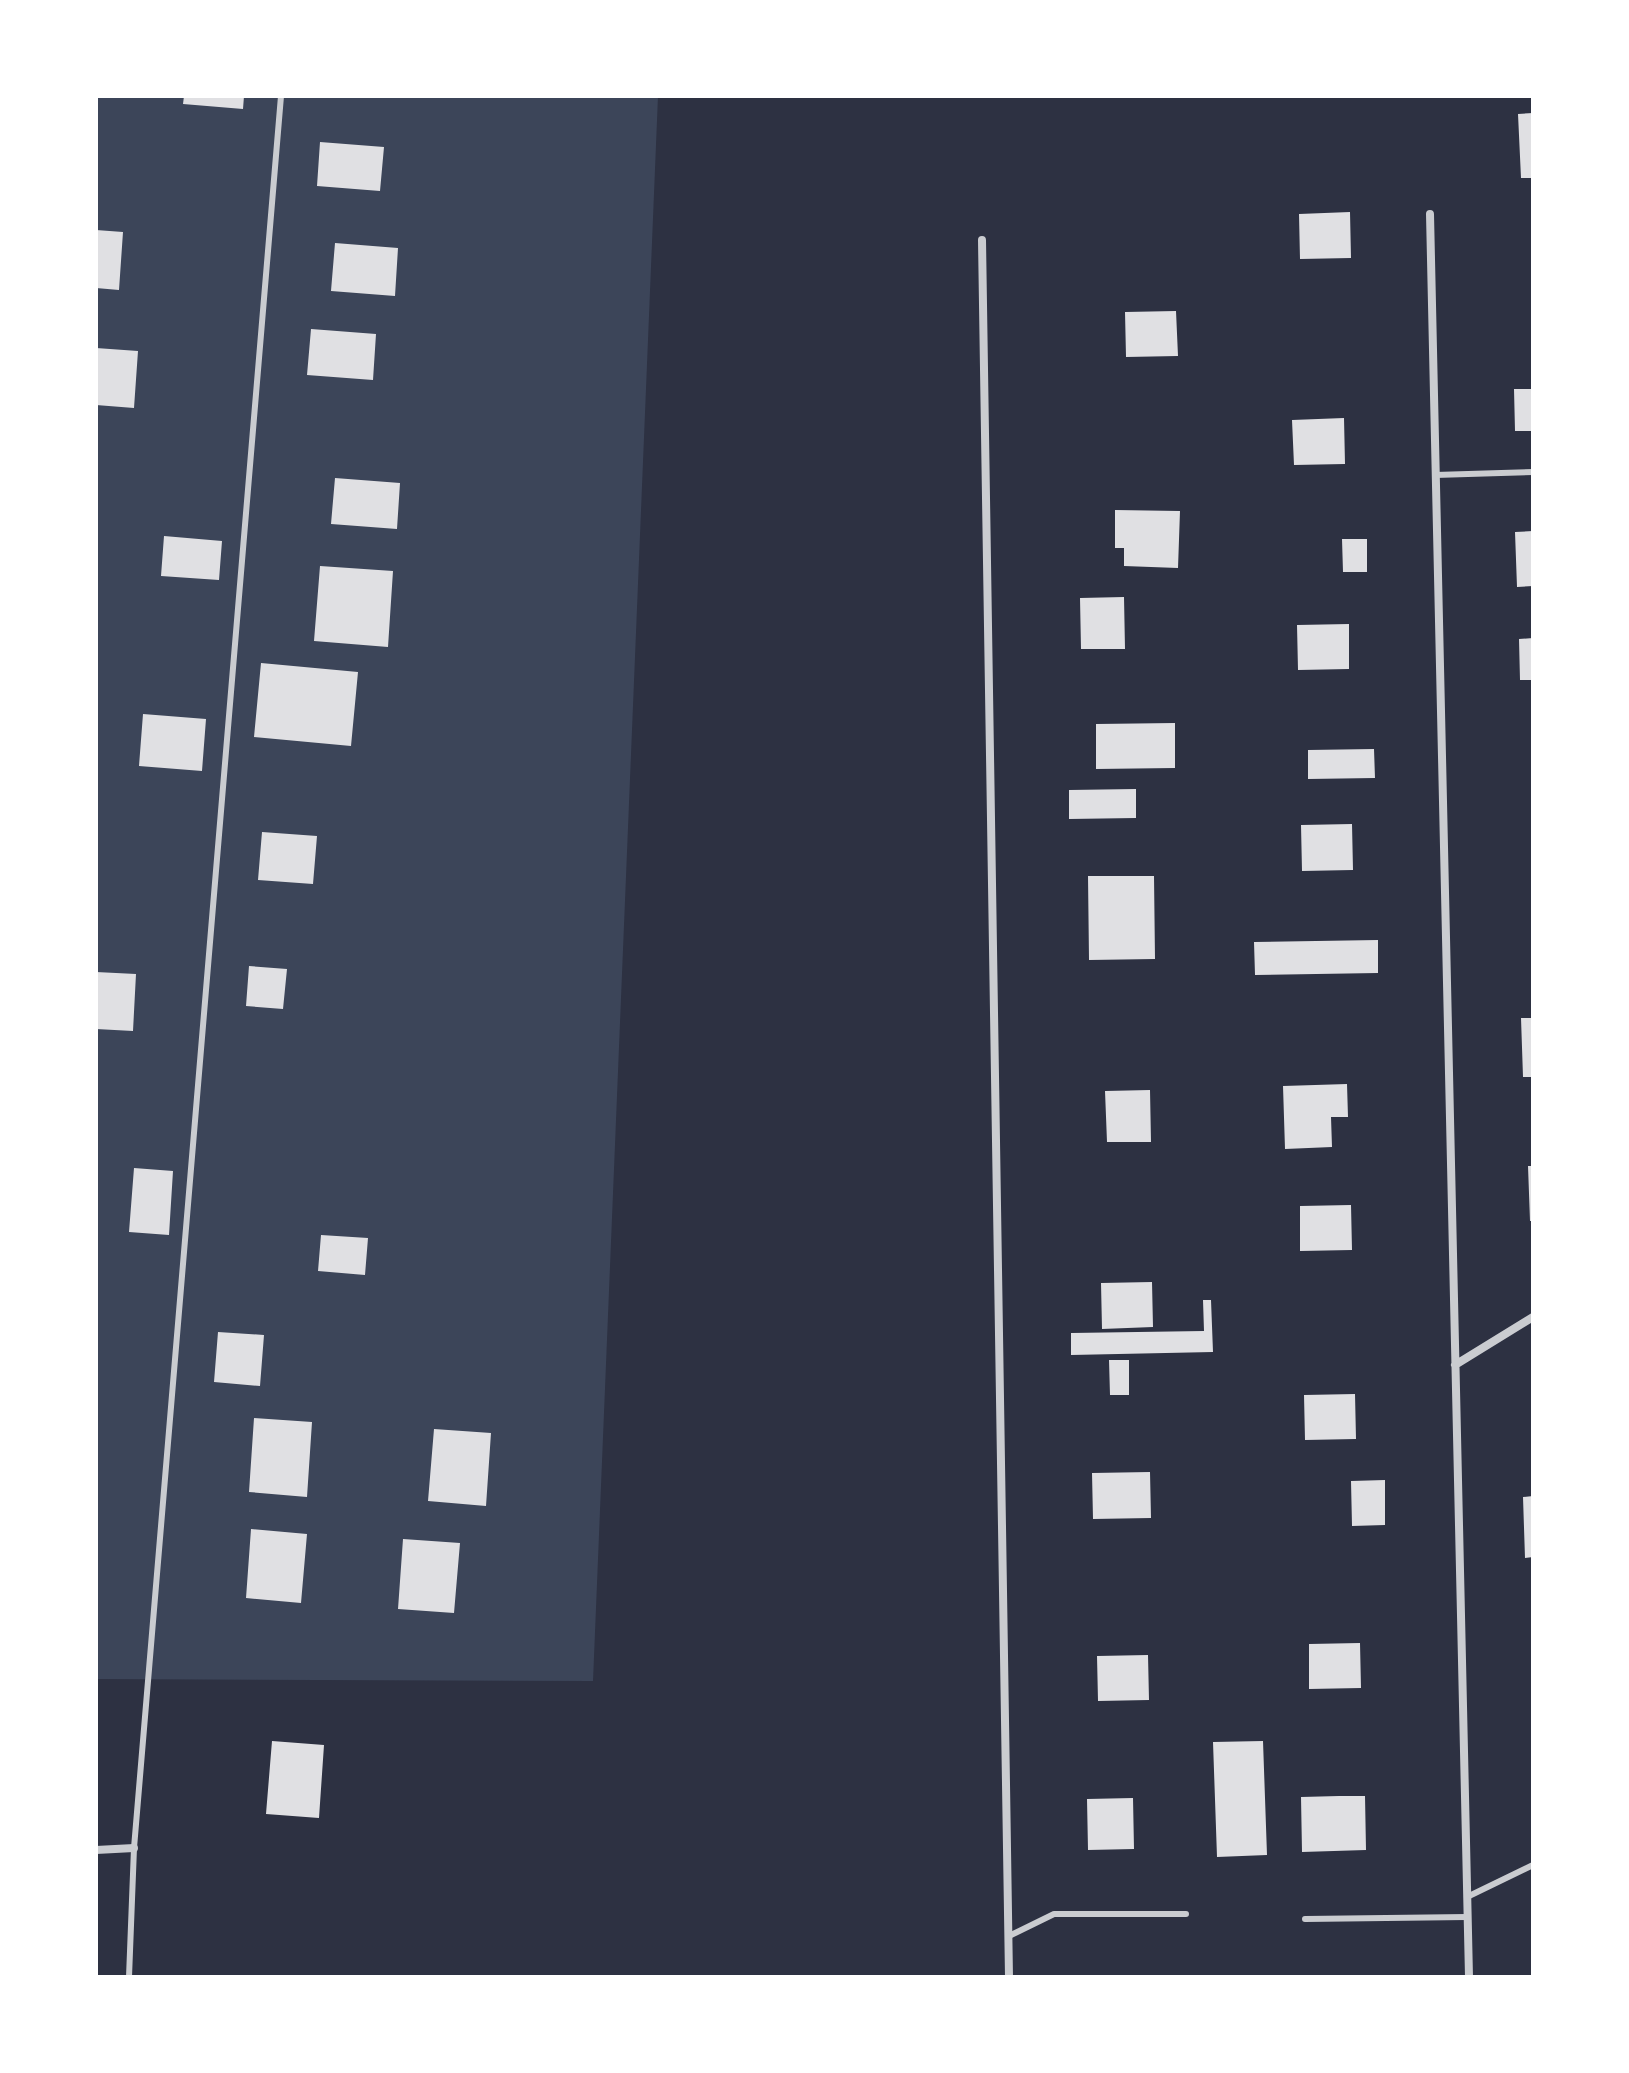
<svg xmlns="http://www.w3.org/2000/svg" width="1629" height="2073" viewBox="0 0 1629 2073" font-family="'Exo 2',sans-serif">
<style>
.green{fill:#3c4559}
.building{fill:#e0e0e3}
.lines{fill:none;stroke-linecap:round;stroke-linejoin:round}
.service{stroke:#caccd0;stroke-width:6}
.minor{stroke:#caccd0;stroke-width:8}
</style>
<rect width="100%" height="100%" fill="#2d3142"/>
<path class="green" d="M96,96H658L593,1681L96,1679Z"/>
<path class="building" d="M184,96H244L243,109L183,104Z
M1533,113V178H1521L1518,114Z
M320,142L384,147L380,191L317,186Z
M1350,212L1351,258L1300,259L1299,214Z
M96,230L123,232L119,290L96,288Z
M335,243L398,248L395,296L331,291Z
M1176,311L1178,356L1126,357L1125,312Z
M311,329L376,334L373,380L307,375Z
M96,348L138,351L134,408L96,405Z
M1514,389H1533V431H1515Z
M1344,418L1345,464L1294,465L1292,420Z
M335,478L400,483L397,529L331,524Z
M1115,510L1180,511L1178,568L1124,566V548H1115Z
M1533,531V586L1517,587L1515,532Z
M164,536L222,541L219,580L161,576Z
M1342,539H1367V572H1343Z
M320,566L393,571L388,647L314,641Z
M1124,597L1125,649H1081L1080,598Z
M1349,624V669L1298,670L1297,625Z
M1533,638V680H1520L1519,639Z
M261,663L358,672L351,746L254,737Z
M143,714L206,719L202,771L139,766Z
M1175,723V768L1096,769V724Z
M1374,749L1375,778L1308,779V750Z
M1136,789V818L1069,819V790Z
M1352,824L1353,870L1302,871L1301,825Z
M262,832L317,836L313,884L258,880Z
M1088,876H1154L1155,959L1089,960Z
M1378,940V973L1255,975L1254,942Z
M249,966L287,969L283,1009L246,1006Z
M96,972L136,974L133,1031L96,1029Z
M1521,1018H1533V1077H1523Z
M1347,1084L1348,1117H1331L1332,1147L1285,1149L1283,1086Z
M1150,1090L1151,1142H1107L1105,1091Z
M1528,1166H1533V1221H1530Z
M134,1168L173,1171L169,1235L129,1232Z
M1351,1205L1352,1250L1300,1251V1206Z
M321,1235L368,1238L365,1275L318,1271Z
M1152,1282L1153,1327L1102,1329L1101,1283Z
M1203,1300H1211L1213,1352L1071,1355V1333L1204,1331Z
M218,1332L264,1335L260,1386L214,1382Z
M1109,1360H1129V1395H1110Z
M1355,1394L1356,1439L1305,1440L1304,1395Z
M254,1418L312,1422L307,1497L249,1492Z
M434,1429L491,1433L486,1506L428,1501Z
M1150,1472L1151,1518L1093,1519L1092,1473Z
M1385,1480V1525L1352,1526L1351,1481Z
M1533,1496V1557L1525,1558L1523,1497Z
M251,1529L307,1534L301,1603L246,1598Z
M403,1539L460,1543L454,1613L398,1609Z
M1360,1643L1361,1688L1309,1689V1644Z
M1148,1655L1149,1700L1098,1701L1097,1656Z
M272,1741L324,1745L319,1818L266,1814Z
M1263,1741L1267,1855L1217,1857L1213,1742Z
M1339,1796H1365L1366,1850L1302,1852L1301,1797Z
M1133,1798L1134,1849L1088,1850L1087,1799Z"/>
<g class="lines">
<path class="service" d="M1435,475L1533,472
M1467,1897L1533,1865
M1305,1919L1467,1917
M1009,1936L1054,1914H1186
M129,1977L134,1848L281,96"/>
<path class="minor" d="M1430,214L1469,1977
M982,240L1009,1977
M1455,1365L1533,1317
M96,1850L134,1848"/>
</g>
<rect width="1629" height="2073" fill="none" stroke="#ffffff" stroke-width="196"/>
</svg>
